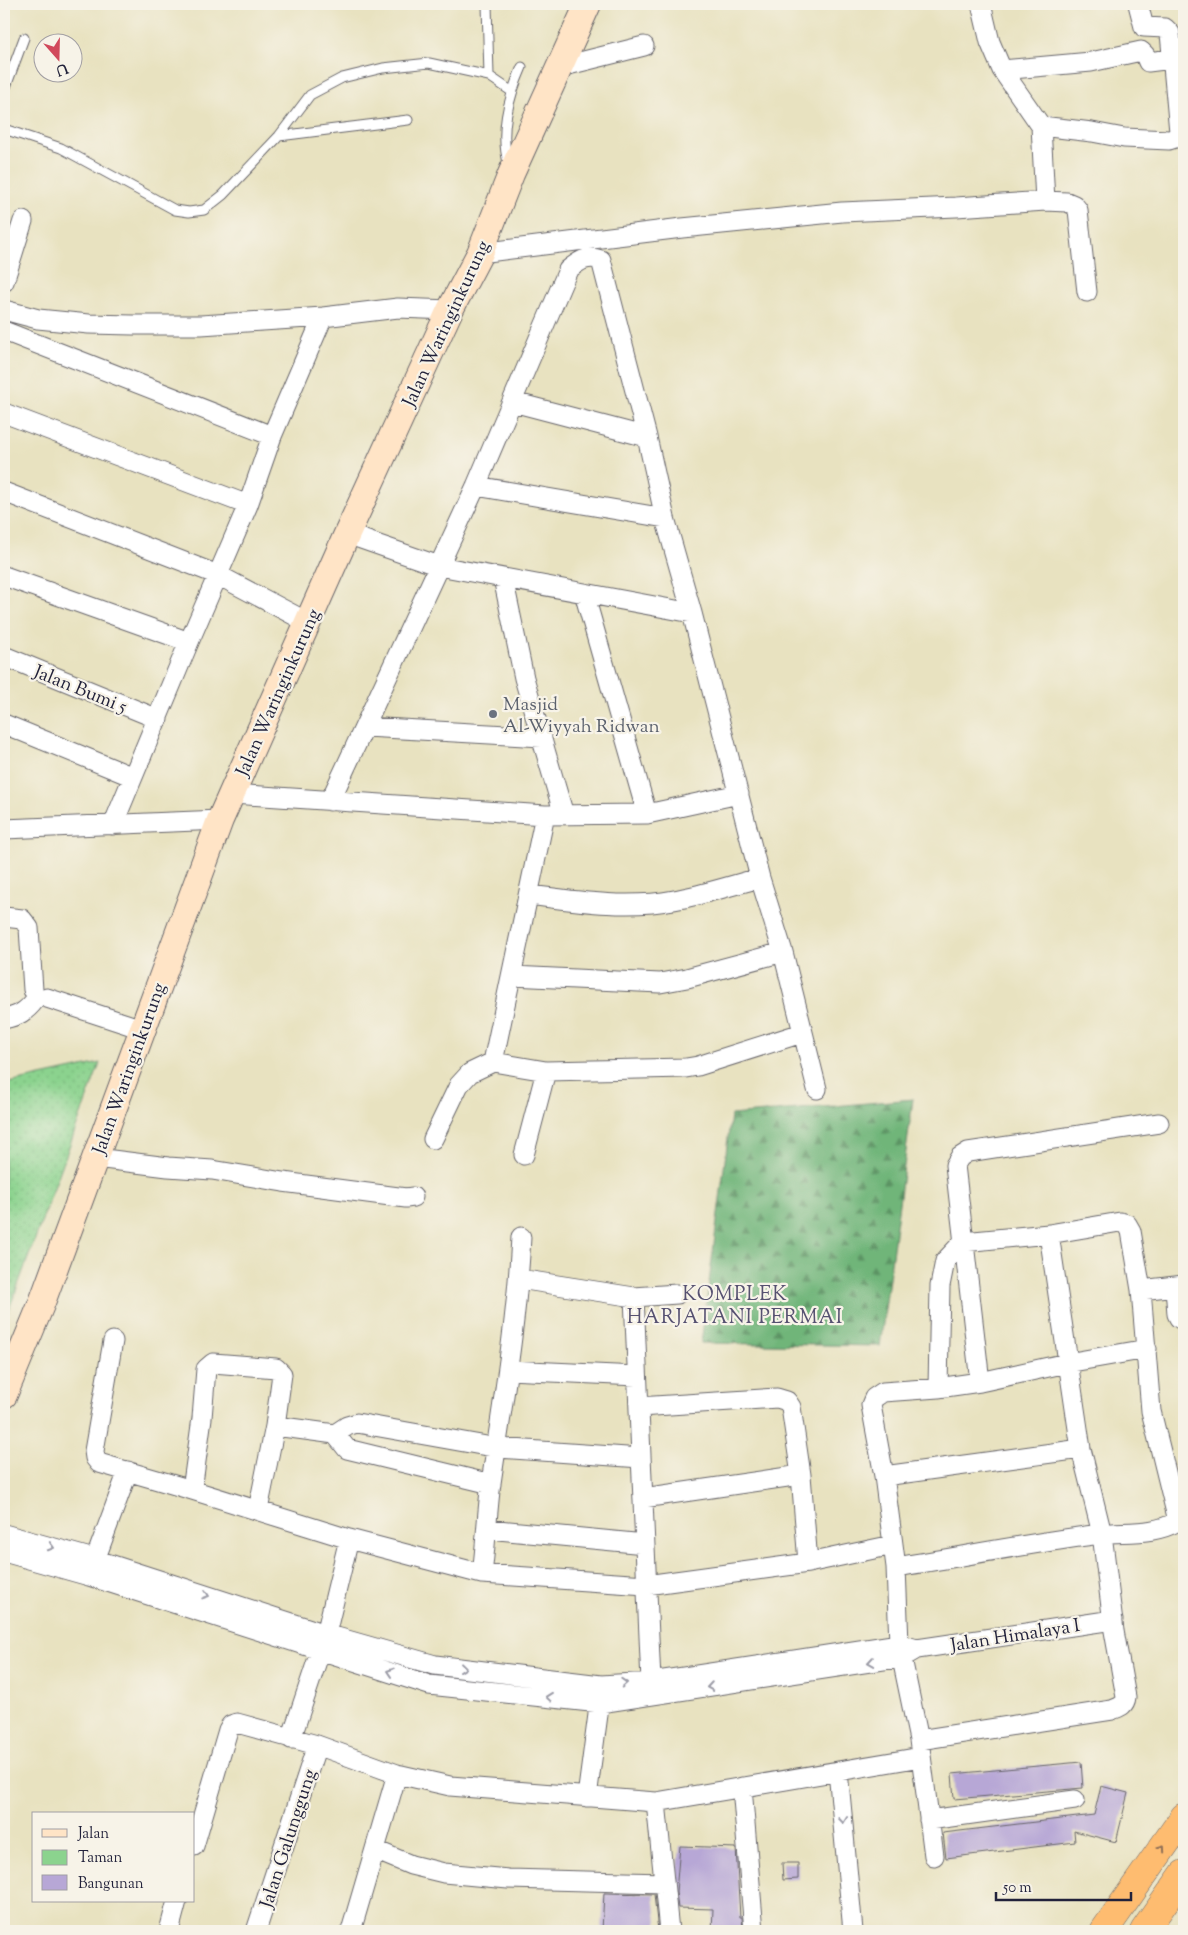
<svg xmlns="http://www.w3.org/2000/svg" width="1188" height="1935" viewBox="0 0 1188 1935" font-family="'Sorts Mill Goudy',serif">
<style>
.green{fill:url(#green-dots);stroke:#567a64}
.forest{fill:url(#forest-firs);stroke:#496c5a}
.building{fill:#b7a7d6}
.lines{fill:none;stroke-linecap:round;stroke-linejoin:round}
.lane-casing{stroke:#67656a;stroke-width:11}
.street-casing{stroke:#67656a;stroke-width:21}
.secondary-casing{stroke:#67656a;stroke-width:28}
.highway-casing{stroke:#67656a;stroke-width:29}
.lane{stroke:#fff;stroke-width:9}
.street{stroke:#fff;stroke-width:19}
.secondary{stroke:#ffe4c6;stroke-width:26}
.highway{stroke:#febc70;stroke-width:28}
.oneway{stroke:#9c9ca7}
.oneway2{stroke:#906f56}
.worship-dot{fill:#6b7280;stroke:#f7f3e8;stroke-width:2}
.labels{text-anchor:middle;stroke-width:4.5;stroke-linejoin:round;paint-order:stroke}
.street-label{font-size:19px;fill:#22223b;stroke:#f7f3e8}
.worship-label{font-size:19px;fill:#5b616d;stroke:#f7f3e8;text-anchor:start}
.neighbourhood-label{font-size:20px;letter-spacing:1px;fill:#565171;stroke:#f7f3e8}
</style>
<defs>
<pattern id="green-dots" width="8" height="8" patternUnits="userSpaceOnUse" patternTransform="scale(1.25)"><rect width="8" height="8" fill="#8bd38e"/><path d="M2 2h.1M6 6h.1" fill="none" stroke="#78b57b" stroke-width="1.8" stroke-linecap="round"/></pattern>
<pattern id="forest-firs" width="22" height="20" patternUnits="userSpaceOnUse" patternTransform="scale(1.25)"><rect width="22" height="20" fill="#70b579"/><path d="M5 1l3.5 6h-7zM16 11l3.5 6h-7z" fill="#5c9364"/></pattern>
</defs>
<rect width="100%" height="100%" fill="#f7f3e8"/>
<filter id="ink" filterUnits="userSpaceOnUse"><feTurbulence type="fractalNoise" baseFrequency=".02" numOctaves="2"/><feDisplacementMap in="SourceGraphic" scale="10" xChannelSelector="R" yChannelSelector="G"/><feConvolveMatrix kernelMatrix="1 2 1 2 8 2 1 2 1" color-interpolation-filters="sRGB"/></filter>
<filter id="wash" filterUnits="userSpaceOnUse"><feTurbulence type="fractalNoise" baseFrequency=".0096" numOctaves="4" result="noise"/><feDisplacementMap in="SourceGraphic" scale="20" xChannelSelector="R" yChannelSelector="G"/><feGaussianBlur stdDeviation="1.12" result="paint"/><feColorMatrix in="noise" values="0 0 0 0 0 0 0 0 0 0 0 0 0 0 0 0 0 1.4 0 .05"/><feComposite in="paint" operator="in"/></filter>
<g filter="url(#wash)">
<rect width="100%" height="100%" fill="#e8e2c0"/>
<path class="green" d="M100,1063L4,1323V1084Z"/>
<path class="forest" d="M913,1099L880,1346L701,1343L731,1115Z"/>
<g id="blocks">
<path class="building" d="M1081,1762L1083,1788L954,1799L952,1774Z
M1101,1786L1128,1793L1116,1842L1074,1831L1075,1842L946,1858L943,1833L1094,1815Z
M680,1846L736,1848L740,1917H742L743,1931H712L713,1909L678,1908L676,1892Z
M782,1863H798V1879L783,1880Z
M604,1893L654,1894L658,1931H602Z"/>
</g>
</g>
<g filter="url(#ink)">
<use href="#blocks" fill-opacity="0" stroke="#67656a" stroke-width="1"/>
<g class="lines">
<g class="lane-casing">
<path id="lane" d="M487,4L489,76
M4,92L24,38
M4,129L61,148L175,210L189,212L204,210L223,195L279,136L310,95L342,78L383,68L429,63L489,76L511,91
M279,136L408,120
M509,166C499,133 508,99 522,67"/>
</g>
<g class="street-casing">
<path id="street" d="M981,4L990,42L1002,70L1041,126L1045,201
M560,67L644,46
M1002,70L1091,62L1141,51L1145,55L1148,62L1172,59
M1041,126L1092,132L1124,138L1169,140L1175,138L1179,132L1170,33L1165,28L1144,27L1138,4
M480,253L682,228L842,212L956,207L1045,201L1067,202L1074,205L1078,210L1087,292
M4,282L23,221
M4,310L38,319L89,324L133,325H201L323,317L398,308L450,310
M4,331L272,436
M513,402L647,437
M4,413L248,505
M476,486L665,518
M4,492L218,575L307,622
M347,534L439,566L692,613
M4,576L189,642
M503,578L524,678L564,815
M584,593L647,814
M4,656L158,719
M4,724L133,777
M366,727L542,737
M232,794L545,815L647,814L739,794
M330,801L476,486L568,270C579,261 587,255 601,260L647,437L665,518L692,613L760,878L783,952L817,1089
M113,825L189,642L248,505L272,436L323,317
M4,829L220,820
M529,895C576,901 627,909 674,900C703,895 732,885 760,878
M4,917L22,919L29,928L33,990
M512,976L660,983L687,978L783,952
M47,998L142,1029
M4,1019C18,1016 26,1012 35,1000
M493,1062L546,1071L686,1068L698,1066L802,1033
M433,1139L459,1085L470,1073L493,1062L545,815
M524,1155L546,1071
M96,1158L168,1167L212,1170L283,1182L406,1198L413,1197
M519,1279L634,1297L677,1294
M1175,1287L1177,1314L1179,1318L1184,1321
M1141,1290L1184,1285
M634,1297L651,1682L654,1694
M113,1341L94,1451L95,1458L99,1463L192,1490L349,1539L482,1574L646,1585L808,1563L893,1545
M508,1370L637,1376
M980,1382L955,1165L960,1157L968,1152L1159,1123
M938,1388L940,1286L945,1261L963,1242L1049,1234L1120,1222L1127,1224L1131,1231L1141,1290L1151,1411L1178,1521
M639,1407L777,1398L787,1401L791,1407L801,1475L808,1563
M275,1426L335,1434L347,1426L357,1423L498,1448L641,1458
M335,1434L347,1449L491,1484
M884,1476L1081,1449
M192,1490L202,1418L206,1369L213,1363L276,1368L282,1374L275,1426L258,1510
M643,1498L801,1475
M488,1529L645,1544
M4,1534L94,1559L326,1634L435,1665L601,1685L651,1682L899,1644L917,1649
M4,1552L89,1576L429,1685L600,1703L903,1657L917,1649L1113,1620
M896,1567C964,1556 1032,1543 1100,1534C1127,1531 1154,1535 1178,1521L1184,1522
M91,1571L128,1471
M482,1574C486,1544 487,1513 491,1483C503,1401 517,1320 521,1237
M291,1739L326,1634L349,1539
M919,1740L1112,1710C1119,1707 1125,1706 1126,1697L1114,1631L1102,1534L1081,1449L1049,1234
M838,1771L853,1931
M742,1787L754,1931
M587,1797L601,1692
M656,1802L669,1931
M929,1820L1075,1800
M194,1846L228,1730L231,1725L237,1723L317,1745L397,1774L450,1786L656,1802L921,1757
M375,1850L411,1865L444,1873L508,1879L664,1883
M934,1856L919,1740L899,1644L896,1567L884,1476L871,1405L874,1398L883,1392L938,1388L980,1382L1067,1363L1147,1349
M169,1931L177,1901
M256,1931L317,1745
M351,1931L397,1774"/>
</g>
<g class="secondary-casing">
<path id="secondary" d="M4,1395L41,1305L220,820L347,534L450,310L480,253L511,174L588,4"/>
</g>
<g class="highway-casing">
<path id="highway" d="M1104,1931L1184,1817
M1144,1931L1184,1874"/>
</g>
<use href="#lane" class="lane"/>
<use href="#street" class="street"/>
<use href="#secondary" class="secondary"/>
<use href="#highway" class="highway"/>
</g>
<defs><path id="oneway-chevron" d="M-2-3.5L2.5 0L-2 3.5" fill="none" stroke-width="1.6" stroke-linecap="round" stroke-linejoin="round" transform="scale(1.25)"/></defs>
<g class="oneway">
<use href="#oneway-chevron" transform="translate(51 1547) rotate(16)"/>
<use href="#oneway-chevron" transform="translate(206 1595) rotate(18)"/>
<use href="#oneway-chevron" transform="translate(871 1662) rotate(171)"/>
<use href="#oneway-chevron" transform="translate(463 1668) rotate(7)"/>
<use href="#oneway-chevron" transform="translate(390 1672) rotate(-162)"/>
<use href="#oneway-chevron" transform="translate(624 1683) rotate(-3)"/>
<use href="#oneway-chevron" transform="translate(710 1687) rotate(171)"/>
<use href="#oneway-chevron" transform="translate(549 1697) rotate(-174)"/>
<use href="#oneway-chevron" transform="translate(843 1820) rotate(84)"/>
</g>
<use class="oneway2" href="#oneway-chevron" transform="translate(1162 1848) rotate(-55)"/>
</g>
<circle class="worship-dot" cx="493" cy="714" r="5"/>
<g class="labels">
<g class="street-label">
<text transform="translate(445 323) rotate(-65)" y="7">Jalan Waringinkurung</text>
<text transform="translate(81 688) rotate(22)" y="7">Jalan Bumi 5</text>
<text transform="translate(277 692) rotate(-66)" y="7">Jalan Waringinkurung</text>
<text transform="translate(128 1068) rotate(-70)" y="7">Jalan Waringinkurung</text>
<text transform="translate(1015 1634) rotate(-9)" y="7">Jalan Himalaya I</text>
<text transform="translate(287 1838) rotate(-72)" y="7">Jalan Galunggung</text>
</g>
<g class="worship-label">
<text x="503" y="710">Masjid<tspan x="503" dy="22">Al-Wiyyah Ridwan</tspan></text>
</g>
<g class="neighbourhood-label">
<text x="735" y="1300">KOMPLEK<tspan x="735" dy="23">HARJATANI PERMAI</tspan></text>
</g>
</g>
<rect width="1188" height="1935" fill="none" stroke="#f7f3e8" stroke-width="20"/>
<rect x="32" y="1812" width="162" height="90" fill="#f7f3e8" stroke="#a29fa3"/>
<rect x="42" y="1829" width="25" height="8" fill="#ffe4c6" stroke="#a29fa3"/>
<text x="78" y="1838" font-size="15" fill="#22223b">Jalan</text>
<rect x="42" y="1850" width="25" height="15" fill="#8bd38e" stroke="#a29fa3"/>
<text x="78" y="1862" font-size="15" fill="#22223b">Taman</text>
<rect x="42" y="1875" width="25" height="15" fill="#b7a7d6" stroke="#a29fa3"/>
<text x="78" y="1888" font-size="15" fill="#22223b">Bangunan</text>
<g transform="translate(58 58) rotate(160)"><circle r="24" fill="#f7f3e8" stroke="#a29fa3"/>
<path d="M0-4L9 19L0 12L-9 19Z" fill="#d1495b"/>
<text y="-8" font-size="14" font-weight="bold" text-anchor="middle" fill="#22223b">U</text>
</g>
<path d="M996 1892v8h135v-8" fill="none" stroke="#22223b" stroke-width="2.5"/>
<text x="1003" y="1892" font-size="15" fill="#22223b" stroke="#f7f3e8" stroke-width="4" paint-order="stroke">50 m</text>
</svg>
